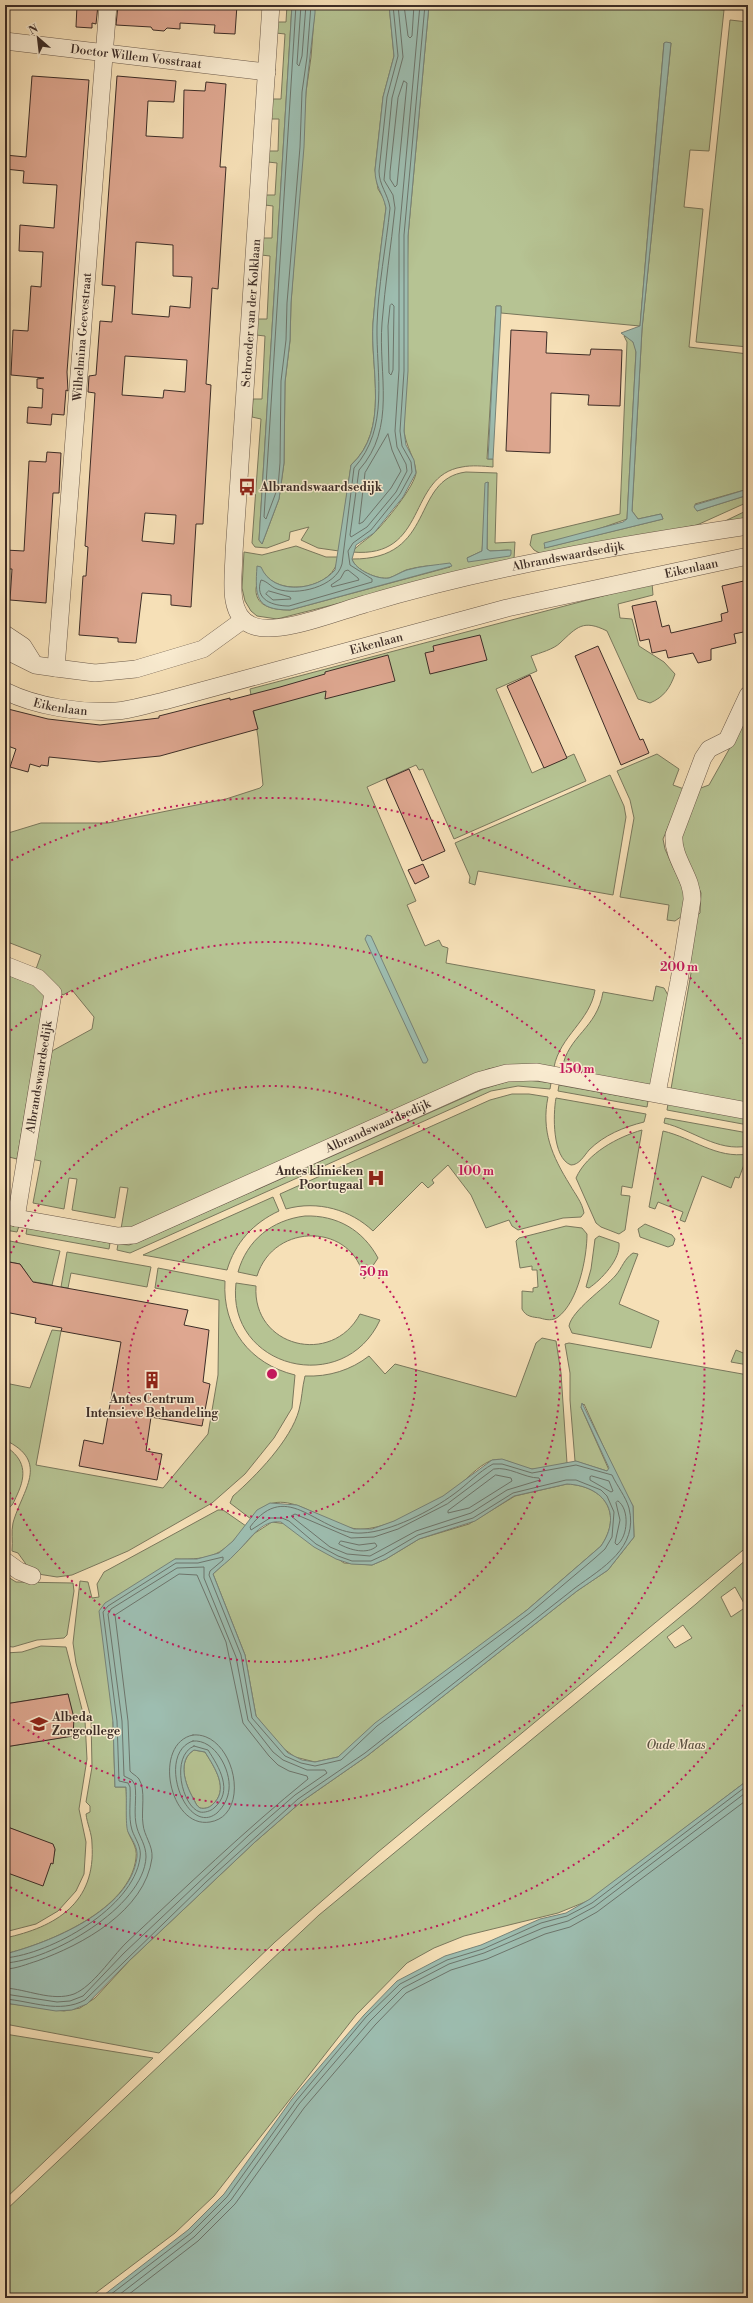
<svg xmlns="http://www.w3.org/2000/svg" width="753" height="2303" viewBox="0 0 753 2303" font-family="'Libre Bodoni',serif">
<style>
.green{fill:#b6c393;stroke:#7a785d;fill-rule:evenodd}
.water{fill:#9dbdb0;stroke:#778379;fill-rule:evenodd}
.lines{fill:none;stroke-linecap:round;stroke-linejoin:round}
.shore{stroke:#6d756c;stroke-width:1}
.building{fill:#dea790;stroke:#3d2d27;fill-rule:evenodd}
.minor-casing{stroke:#6b5a4b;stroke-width:18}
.minor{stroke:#f9ebd0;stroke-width:17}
.ring{fill:none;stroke:#c2185b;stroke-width:2;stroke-dasharray:2 4}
.labels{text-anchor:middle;stroke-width:3;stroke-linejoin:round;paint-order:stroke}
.street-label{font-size:12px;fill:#3d2d27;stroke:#f9ebd0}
.poi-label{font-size:12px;font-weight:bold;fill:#3d2d27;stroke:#f9ebd0;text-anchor:start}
.park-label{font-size:12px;font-style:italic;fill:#5b5242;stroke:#f9ebd0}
.centre{fill:#c2185b;stroke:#f9ebd0;stroke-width:2}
.ring-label{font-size:12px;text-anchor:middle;font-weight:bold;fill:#c2185b;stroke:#f9ebd0;stroke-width:3;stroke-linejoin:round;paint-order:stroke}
</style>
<rect width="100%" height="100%" fill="#f6e0b7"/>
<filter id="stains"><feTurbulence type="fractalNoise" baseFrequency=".005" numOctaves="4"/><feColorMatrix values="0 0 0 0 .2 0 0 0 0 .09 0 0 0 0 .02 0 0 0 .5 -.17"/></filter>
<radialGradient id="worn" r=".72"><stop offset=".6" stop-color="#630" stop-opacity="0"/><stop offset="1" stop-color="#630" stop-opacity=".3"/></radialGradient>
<path class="green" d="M287,5H292L259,540L262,544L279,499L284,463L285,382L290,341L291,303L306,92L311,57L315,5H389L394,56L383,97L375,170L378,189L384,199L386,208C381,246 376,285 373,323C370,369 390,429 351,465L339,551L318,548L301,540L309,527L290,532L289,540L267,548L255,547L252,543L261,419L252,417L253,399H262L265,336L256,335L257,319H267L270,256L261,255L262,238H272L273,206L265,205V195H275L277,163L268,162V151H278L279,119H271L272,99H281L285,34L276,33L277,22H286Z
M429,5H672L724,10L709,151L690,150L684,207L703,209L689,347L748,354V489L695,504L697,511L748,495V502L697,525L543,555L534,550L530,545L532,535L620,514L627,342L624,336C632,338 635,343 636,352L627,519L544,548L663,519L661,514L638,519L632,511L642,329L671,43H664L640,326L501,313V306H496L487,459H493V467C483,466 472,465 462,467C406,476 429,559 352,552C359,544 365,541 373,534C383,525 416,485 416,472C415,458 406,447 404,431L408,236Z
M730,20L748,22V347L696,342Z
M466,472L497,473L495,543L515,542L514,559L277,619L257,616L251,611L245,601L242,588L244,552L262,555L296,546L326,557H338C336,589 279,598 263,572C261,577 256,584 256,589C255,608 277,610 290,610L450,567C435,564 421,566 406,570C401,572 395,576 389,578C378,580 355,570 352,559C437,560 410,479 466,472ZM488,482L487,549L490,551L508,550L511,551L467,558L482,551Z
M748,510V518L725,521Z
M652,583L653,595L618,604L620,618L632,619L639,646L664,662L675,674C670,688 664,697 650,703L638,699L607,631C583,619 577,627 560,643C554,649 540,653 531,656L537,671L496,689L532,773L574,754L586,781L454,839L423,769L419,770L416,765L367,787L416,901L407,905L425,946L439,940L442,946L448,948L446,963L595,990C590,1021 560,1036 554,1067C531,1064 511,1064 488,1069L130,1228L121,1229L128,1188L120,1187L115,1218L72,1210L77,1179L69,1178L64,1209L33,1203L41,1161L31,1159L52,1051L92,1029L94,1017L72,990L63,995L43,972L36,969L41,955L5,941V834L41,823H108L226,799L260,788L263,785L258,737L250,689Z
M748,705V1103L671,1089L691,973L689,970L697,916L700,913L701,893L683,851L682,832L698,789L709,785L736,737Z
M657,754L679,769L673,785L684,789L663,839L665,849L685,894L682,916L675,921L667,920L669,905L620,897L634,818L630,800L617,771Z
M610,775L624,806L626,817L613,895L478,871L475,885L469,883L470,877L455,843Z
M5,974L39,987L45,995L17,1159L5,1156Z
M656,986L664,988L668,995L651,1085L562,1069C568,1035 597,1029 603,992L653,1001Z
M528,1080L551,1083L550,1089L518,1086L491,1091L130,1253L117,1250L118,1244L129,1245L143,1240L483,1089L509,1081Z
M559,1085L648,1101L647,1107L558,1091Z
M512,1094H529L548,1097C541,1131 552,1156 570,1185C575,1194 582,1202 584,1213L581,1217L563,1218L518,1230L512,1226L509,1220L486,1228L471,1195L448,1165L432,1180L434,1183L428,1188L422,1182L373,1231C351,1210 318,1200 286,1209L280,1194L490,1100Z
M556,1098L646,1114L644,1122C624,1127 604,1135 589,1150C584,1156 579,1165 571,1165C552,1158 553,1114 556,1098Z
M668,1104L748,1119V1125L667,1110Z
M665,1118L748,1133V1146C717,1152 693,1130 664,1123Z
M642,1130L632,1188L622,1186L621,1195L630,1196L625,1230L619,1234L601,1227L596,1223L576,1178C587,1153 618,1137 642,1130Z
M663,1131C693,1138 716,1159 748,1154L739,1178L735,1177L731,1188L702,1176L685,1222L680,1220L683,1212L658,1202L655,1209L649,1207Z
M273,1197L279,1211C253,1223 235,1243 227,1270L143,1255Z
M305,1216C337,1215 363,1230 378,1258L364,1279C354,1223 274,1221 257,1276L238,1272C247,1240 272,1220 305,1216Z
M5,1224L19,1226L17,1232L5,1230Z
M645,1224L672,1235L675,1239L673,1245L668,1247L640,1237L638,1229Z
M566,1226L582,1228L587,1234C587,1258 578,1302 558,1317C553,1321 546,1320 540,1318C533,1317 526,1317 522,1309V1291L533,1292V1288L538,1287L537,1270H532V1266L520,1268L516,1241L519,1238Z
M27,1228L110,1243L109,1249L26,1234Z
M599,1236L619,1243C621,1259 601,1280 589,1288L586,1287L591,1269L595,1239Z
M5,1240L60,1251L52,1285L35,1282L25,1284L27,1274L20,1264L10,1262L8,1271H5Z
M67,1252L151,1267L147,1287L71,1273L68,1288L61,1287Z
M633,1253L638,1254L619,1304L659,1321L651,1348L572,1333L569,1326C572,1310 604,1289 616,1275C622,1268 624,1259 633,1253Z
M158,1268L225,1281C222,1328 250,1364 295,1375L292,1408L274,1438L245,1474L212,1503L128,1551L72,1575L57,1577L38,1574L28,1567L18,1553L12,1551C13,1541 11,1532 13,1523C22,1490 51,1462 5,1440V1383L30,1388L52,1330L61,1331L36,1465L163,1488L208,1434L218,1375L219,1300L155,1288Z
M236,1283L256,1286C252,1347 332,1367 360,1314L380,1320C344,1398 226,1368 236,1283Z
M542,1338L556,1341L561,1373L567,1463C556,1465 543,1470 531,1469C517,1468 505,1455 490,1461C477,1467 468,1478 457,1487C434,1504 392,1527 364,1529C325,1532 284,1475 251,1519L230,1503L233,1496C256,1476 291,1440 299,1410C302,1399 302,1388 305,1376C329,1377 351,1370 369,1356L385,1374L395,1364L516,1397L536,1343Z
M569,1343L748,1375V1546L378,1852L275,1942L159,2053L5,2024V2003L64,2011L80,2008L95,1998L130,1960L255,1842L301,1802L367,1756L577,1591L608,1570L634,1537L633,1506L620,1483L584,1404L581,1407L609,1470L607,1471L575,1461L570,1400V1373L565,1344Z
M736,1350L748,1355V1365L731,1362Z
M5,1446C25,1459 27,1474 17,1495C14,1501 13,1507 6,1509Z
M567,1484C605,1486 623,1514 601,1546L527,1610L338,1757L315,1762L295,1757L280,1746L256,1716L245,1655L213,1574L236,1553L255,1533L272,1522L287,1524L344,1563L372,1565L386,1559L419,1539L469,1524L515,1496Z
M218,1510H223L246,1526C223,1555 212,1560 175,1559L113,1722L115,1787H126C127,1801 126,1815 128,1830C129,1838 138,1846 136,1858C130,1910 49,1943 5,1954V1938C56,1927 96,1903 92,1844C92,1833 87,1824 86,1814L90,1812V1806L86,1802L92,1767L91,1718L76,1663L73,1643L80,1581L88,1582L92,1598L99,1597L97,1584L104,1572Z
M748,1558V1780L590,1900L558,1913L464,1936L434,1948L407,1963L356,2015L214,2196L175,2233L89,2298H5V2211L319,1915L696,1604ZM735,1587L746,1607L731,1617L721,1597ZM683,1625L692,1638L675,1648L667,1637Z
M5,1571L8,1577L16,1582L73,1583L74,1591L67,1635L64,1638L37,1640L13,1647L5,1646Z
M41,1646L66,1647L85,1721L87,1759L79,1809L86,1842L84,1874L76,1891L58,1911L36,1924L5,1932V1872L46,1862L52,1863L55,1850L53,1845L5,1826V1747L71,1736V1712L68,1694L5,1704V1653L22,1652Z
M194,1750L205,1752C215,1768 230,1790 212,1805C209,1808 204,1809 200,1808C196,1806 195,1801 193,1798C185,1784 177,1761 194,1750Z
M5,2034L153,2058L5,2199Z"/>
<path class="water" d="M292,5H315V13L306,92L304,147L291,303L290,340L285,382L284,463L279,499L262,544L259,540Z
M389,5H429L408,236V371L404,431L406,445L414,460L416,473L403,497L374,533L356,545L352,559C355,570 378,580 389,578C395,576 401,572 407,570C421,566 436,565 450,563L452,566L290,610C255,610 255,596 257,566L261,567C273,596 317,591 335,570L351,465C390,430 370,369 373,323C376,284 381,246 386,208C383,193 375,187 375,170L383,97L394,56Z
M666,42L671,43L642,329L632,511L638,519L661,514L663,519L545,548L544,543L623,522L627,519L636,352L633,342L621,333L640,326L664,43Z
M496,306H501V313L493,459H488Z
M488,482L487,549L490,551L511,550V554L510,556L468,562L467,558L482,551L485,483Z
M748,489V495L697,511L694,507L695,505Z
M367,935L371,936L428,1060L426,1063H423L365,939Z
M582,1403L633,1506L634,1537L608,1570L577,1591L367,1756L301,1802L255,1842L130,1960L87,2004L72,2010L56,2011L5,2003V1954C49,1943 131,1910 137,1857C138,1847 132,1840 128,1832C125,1825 127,1797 126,1787H115L113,1722L99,1611L105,1603L175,1559H197L219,1553L233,1541L257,1510L270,1503L297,1505L354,1529H372L394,1521L443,1496L492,1460L502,1459L532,1469L576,1461L607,1471L609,1468L581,1407ZM567,1484C605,1486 623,1514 601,1546L527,1610L375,1723L338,1757L315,1762L302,1760L288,1753L256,1716L245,1655L213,1574C220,1567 229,1561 236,1553C249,1541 261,1519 281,1522L314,1547L336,1559L351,1564L372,1565L386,1559L419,1539L475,1521L514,1496ZM194,1750L205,1752C215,1768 230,1790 212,1805C209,1808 204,1809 200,1808C196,1806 195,1801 193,1798C185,1784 177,1760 194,1750Z
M748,1780V2298H100L188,2230L224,2194L292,2099L364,2015L397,1981L445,1956L481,1945L540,1919L566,1913L590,1899Z"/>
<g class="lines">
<path class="shore" d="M296,5L264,517L266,519L278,487L280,463L281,381L286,340L287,303L300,147L302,92L307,57L311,5
M301,5L297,64L299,66L302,56L306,5
M393,5L398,56L387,97L379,171C379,185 388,194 390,208C386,247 378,286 377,326C376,374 390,428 354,468L342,564C336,587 297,596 277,589C271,587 267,581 261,580C254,600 273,606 289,606L372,582V579L350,565L348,551L353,543L371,530L400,494L412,472L411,462L402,446L400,431L404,371V235L425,5
M398,5L403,57L392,98L384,180L393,195L395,208C391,246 385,285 382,323C378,374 397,428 359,470L350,535L351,537L367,527L396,492L407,471L406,464L397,447L395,431L399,370V235L420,5
M404,5L408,36L410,38L412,36L414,5
M404,81L407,83L397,185L395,187L390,179V172L398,98Z
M392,304L394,306L393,370L391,375L389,373L388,326L390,306Z
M388,434L392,450L401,471L391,488L363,522L359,524L365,473Z
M345,571L348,570L358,578L359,580L332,587L331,585L340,579Z
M269,591L290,597L291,599L273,600L266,594Z
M494,1469C509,1466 524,1478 539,1478L540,1480L507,1490L471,1513L416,1531L370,1556L347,1554L330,1547L291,1516L295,1514L351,1538L374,1537L398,1529L447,1504Z
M496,1475L511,1478L512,1481L469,1508L448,1513V1511Z
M592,1476L609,1481L613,1491L611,1492L590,1480V1477Z
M618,1501C630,1509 628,1537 617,1545L615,1543L620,1520L616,1503Z
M341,1541L359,1545L375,1543L377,1546C367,1555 350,1550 339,1544Z
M193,1735C234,1731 253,1815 210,1822C169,1829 152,1743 193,1735Z
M193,1741C215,1739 231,1770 229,1789C228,1799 224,1806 217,1813C186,1838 155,1753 193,1741Z
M194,1746L208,1750C219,1767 234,1791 214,1808C211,1811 204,1813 200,1812C182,1807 170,1756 194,1746Z
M5,1958C51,1954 133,1908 140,1858C142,1847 135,1839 132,1830C128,1817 131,1800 130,1787L128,1783L119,1781L117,1721L103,1612L108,1606L176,1563H198L223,1557V1560L210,1571L209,1575L241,1655L252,1718L285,1756L301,1763L315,1766L341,1760L377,1726L530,1613L595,1558L605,1549L612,1537L614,1512L607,1496L601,1490L576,1480H566L513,1493L473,1518L418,1535L384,1555L371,1561H352L338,1556L316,1544L289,1521L282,1518H270L251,1530L250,1527C288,1476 319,1536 362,1533C390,1532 431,1511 454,1494C468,1484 478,1472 493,1464H502L532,1473L576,1465L612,1475C617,1486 626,1497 629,1508C639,1548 602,1568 575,1588L365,1753L298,1799L206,1882L85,2000C59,2014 32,2001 5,1999
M5,1963C50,1961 144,1907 146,1857C146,1845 140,1838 137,1828C133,1815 137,1798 135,1785L132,1780L124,1776L122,1721L108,1614L111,1609L177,1568L204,1567V1578L236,1657L248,1720L273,1752L283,1760L307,1770H325L327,1773L295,1795L249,1835L124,1953L83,1996L70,2001L57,2002L5,1994
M5,1969C16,1969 27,1964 37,1961C82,1945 145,1911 152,1858C153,1845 144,1836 143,1824C141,1811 146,1790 139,1779C136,1775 132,1774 130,1771L128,1721L115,1615L179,1574L197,1575L226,1642L243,1723L269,1756L278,1765L289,1771L307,1776L308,1779C244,1831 186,1887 126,1943C111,1958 93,1986 74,1994C52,2002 27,1989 5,1988
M106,2298L191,2233L227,2197L296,2101L366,2017L400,1984L447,1960L483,1949L541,1923L567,1916L592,1903L748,1785
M115,2298L194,2237L231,2200L299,2104L370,2021L403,1988L449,1964L484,1953L543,1928L568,1921L594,1907L748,1791
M124,2298L198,2241L235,2204L304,2108L375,2025L406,1993L451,1970L487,1959L545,1934L570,1927L597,1912L748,1799"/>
</g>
<path class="building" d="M77,5H98L96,24L92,23V28L76,27Z
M118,5H152L189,8V5L216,7V5H237L235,34L214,33L215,25L180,23V29L167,28L164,31L153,30L151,27L116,25Z
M32,76L89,80L67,372L68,391L66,390L64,415L52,414L51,425L27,423L28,407L42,408L43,389L37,388V379L44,378L11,375L13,330L28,331L31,286L41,287L43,252L19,251L20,225L54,228L57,185L23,183L24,171L5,169V155L26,157Z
M117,76L176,81L174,102L148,101L146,136L183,138L184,90L205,91L206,82L226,84L220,167H226L218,289L212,288L208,354L206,384L211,385L203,524H196L191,607L171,605V595L142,593L136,643L118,642V638L79,635L83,576H86L88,547L85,546L95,393L88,392L89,376L96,375L100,321L112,322L115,286L102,285ZM136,242L173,245V276L192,277L190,308L170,306L169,317L132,314ZM125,356L187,360L185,392L164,390L163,398L122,395ZM145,513L176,515L174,544L142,541Z
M511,330L547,332L546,353L590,355L591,349L622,350L620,406L588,405L589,395L551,393L550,453L506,451Z
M47,452L61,453L59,493H53L46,603L10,600L12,569H5V550L24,551L29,461L46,462Z
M748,580V616L745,617L748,631L734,634L736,643L711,649V660L698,663L693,653L668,658L666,650L652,653L649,639L640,641L632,606L656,601L662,627L669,625L671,633L697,627L722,621L721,614L728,612L722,586Z
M480,635L487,660L430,674L425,653L434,651L433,646Z
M598,646L640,740L643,739L649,753L621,765L575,656Z
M388,655L395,681L325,699L326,691L253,711L258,729L160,756L99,762L49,757L48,766L41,765L40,767L30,764L28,772L10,767L16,749L5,745V720L8,709L48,719L100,725L159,718V716L230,698V700L280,687L325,674V672Z
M530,675L567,758L544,768L507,686Z
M409,769L445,851L422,861L386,779Z
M423,864L429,877L415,884L408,870Z
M9,1262L20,1264L33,1282L188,1310L184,1325L209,1330L203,1382L210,1384L202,1426L151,1417L146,1451L162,1454L157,1480L79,1466L84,1440L103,1444L121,1342L61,1331L62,1328L35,1323L36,1318L5,1312V1271H8Z
M68,1694L74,1718L73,1736L5,1747V1704Z
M5,1826L53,1844L55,1849L53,1864L51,1863L43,1886L5,1872Z"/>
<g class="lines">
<g class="minor-casing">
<g id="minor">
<path id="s1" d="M271,5L234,553C234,575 226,614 251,625C276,637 339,611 365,604C488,567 621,545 748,526"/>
<path id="s2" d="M5,41L267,72"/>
<path d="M5,634L23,646L33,662"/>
<path d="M5,650L35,665L56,668L95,673L136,669L203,649L243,620"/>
<path id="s3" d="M56,668L108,5"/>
<path id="s4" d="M5,691C37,707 80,713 116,711C132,710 148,704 164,701L507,608L748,556"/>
<path d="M5,965L38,978L53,993L16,1218"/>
<path d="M657,1093L679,981L692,900C693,877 672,859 674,835L703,758L709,749L727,740L748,695"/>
<path id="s5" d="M5,1216L118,1236L134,1235L478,1081L507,1073L537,1072L748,1111"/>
<path d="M5,1561L19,1571L32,1576"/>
</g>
</g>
<use href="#minor" class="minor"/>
</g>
<g class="ring">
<circle cx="272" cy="1374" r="144"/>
<path d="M6 1264A288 288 0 1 1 6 1484"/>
<path d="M6 1034A432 432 0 1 1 6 1714"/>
<path d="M747 1700A576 576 0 0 1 6 1885M6 863A576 576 0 0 1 747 1048"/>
</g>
<defs>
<g id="bus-bare" transform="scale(1.38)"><path d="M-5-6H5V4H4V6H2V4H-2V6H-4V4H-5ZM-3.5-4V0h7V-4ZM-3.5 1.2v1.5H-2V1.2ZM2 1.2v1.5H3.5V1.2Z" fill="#8f2418" stroke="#f9ebd0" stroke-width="2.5" paint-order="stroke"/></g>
<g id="hospital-bare" transform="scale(1.38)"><path d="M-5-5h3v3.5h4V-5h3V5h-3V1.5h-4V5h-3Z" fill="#8f2418" stroke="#f9ebd0" stroke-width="2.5" paint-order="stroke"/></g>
<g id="building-bare" transform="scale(1.38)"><path d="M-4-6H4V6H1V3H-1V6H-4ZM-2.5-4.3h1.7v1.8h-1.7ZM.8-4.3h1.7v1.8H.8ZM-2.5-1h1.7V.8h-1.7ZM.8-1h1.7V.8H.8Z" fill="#8f2418" stroke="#f9ebd0" stroke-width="2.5" paint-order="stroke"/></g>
<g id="university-bare" transform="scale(1.38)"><path d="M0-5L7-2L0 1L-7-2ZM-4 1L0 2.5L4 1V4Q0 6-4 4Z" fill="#8f2418" stroke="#f9ebd0" stroke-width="2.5" paint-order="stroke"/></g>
</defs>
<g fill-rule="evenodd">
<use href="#bus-bare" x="247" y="487"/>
<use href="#hospital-bare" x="376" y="1178"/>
<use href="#building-bare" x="152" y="1380"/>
<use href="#university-bare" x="39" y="1724"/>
</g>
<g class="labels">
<g class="street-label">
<text dy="4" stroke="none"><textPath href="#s2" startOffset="132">Doctor Willem Vosstraat</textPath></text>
<text transform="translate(251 313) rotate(-86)" y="4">Schroeder van der Kolklaan</text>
<text dy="4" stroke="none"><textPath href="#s3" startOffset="332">Wilhelmina Geevestraat</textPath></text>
<text dy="4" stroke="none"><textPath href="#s1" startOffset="954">Albrandswaardsedijk</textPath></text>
<text dy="4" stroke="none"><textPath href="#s4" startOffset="707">Eikenlaan</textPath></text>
<text dy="4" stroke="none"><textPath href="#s4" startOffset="383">Eikenlaan</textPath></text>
<text dy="4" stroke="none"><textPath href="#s4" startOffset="58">Eikenlaan</textPath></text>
<text transform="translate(39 1077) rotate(-81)" y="4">Albrandswaardsedijk</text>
<text dy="4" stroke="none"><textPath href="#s5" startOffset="398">Albrandswaardsedijk</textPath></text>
</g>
<g class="poi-label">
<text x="260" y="491">Albrandswaardsedijk</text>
<text x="363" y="1175" text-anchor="end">Antes klinieken<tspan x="363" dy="14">Poortugaal</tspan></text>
<text x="152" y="1403" text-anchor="middle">Antes Centrum<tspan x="152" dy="14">Intensieve Behandeling</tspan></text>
<text x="52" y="1721">Albeda<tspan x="52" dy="14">Zorgcollege</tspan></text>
</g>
<g class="park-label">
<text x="676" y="1749">Oude Maas</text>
</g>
</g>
<circle cx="272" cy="1374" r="6" class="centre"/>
<g class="ring-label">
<text x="679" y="971">200 m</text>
<text x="577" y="1073">150 m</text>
<text x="476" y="1175">100 m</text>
<text x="374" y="1276">50 m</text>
</g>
<rect width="753" height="2303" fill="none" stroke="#f6e0b7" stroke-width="20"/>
<rect x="6" y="6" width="741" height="2291" fill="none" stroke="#3d2d27" stroke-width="2"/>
<rect x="10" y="10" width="733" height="2283" fill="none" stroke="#3d2d27"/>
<g transform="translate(38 38) rotate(332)" stroke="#f9ebd0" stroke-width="3" paint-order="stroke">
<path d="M0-3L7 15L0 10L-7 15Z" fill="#3d2d27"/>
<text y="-6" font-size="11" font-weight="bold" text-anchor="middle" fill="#3d2d27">N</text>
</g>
<rect width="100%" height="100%" filter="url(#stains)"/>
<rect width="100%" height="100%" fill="url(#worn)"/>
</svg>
